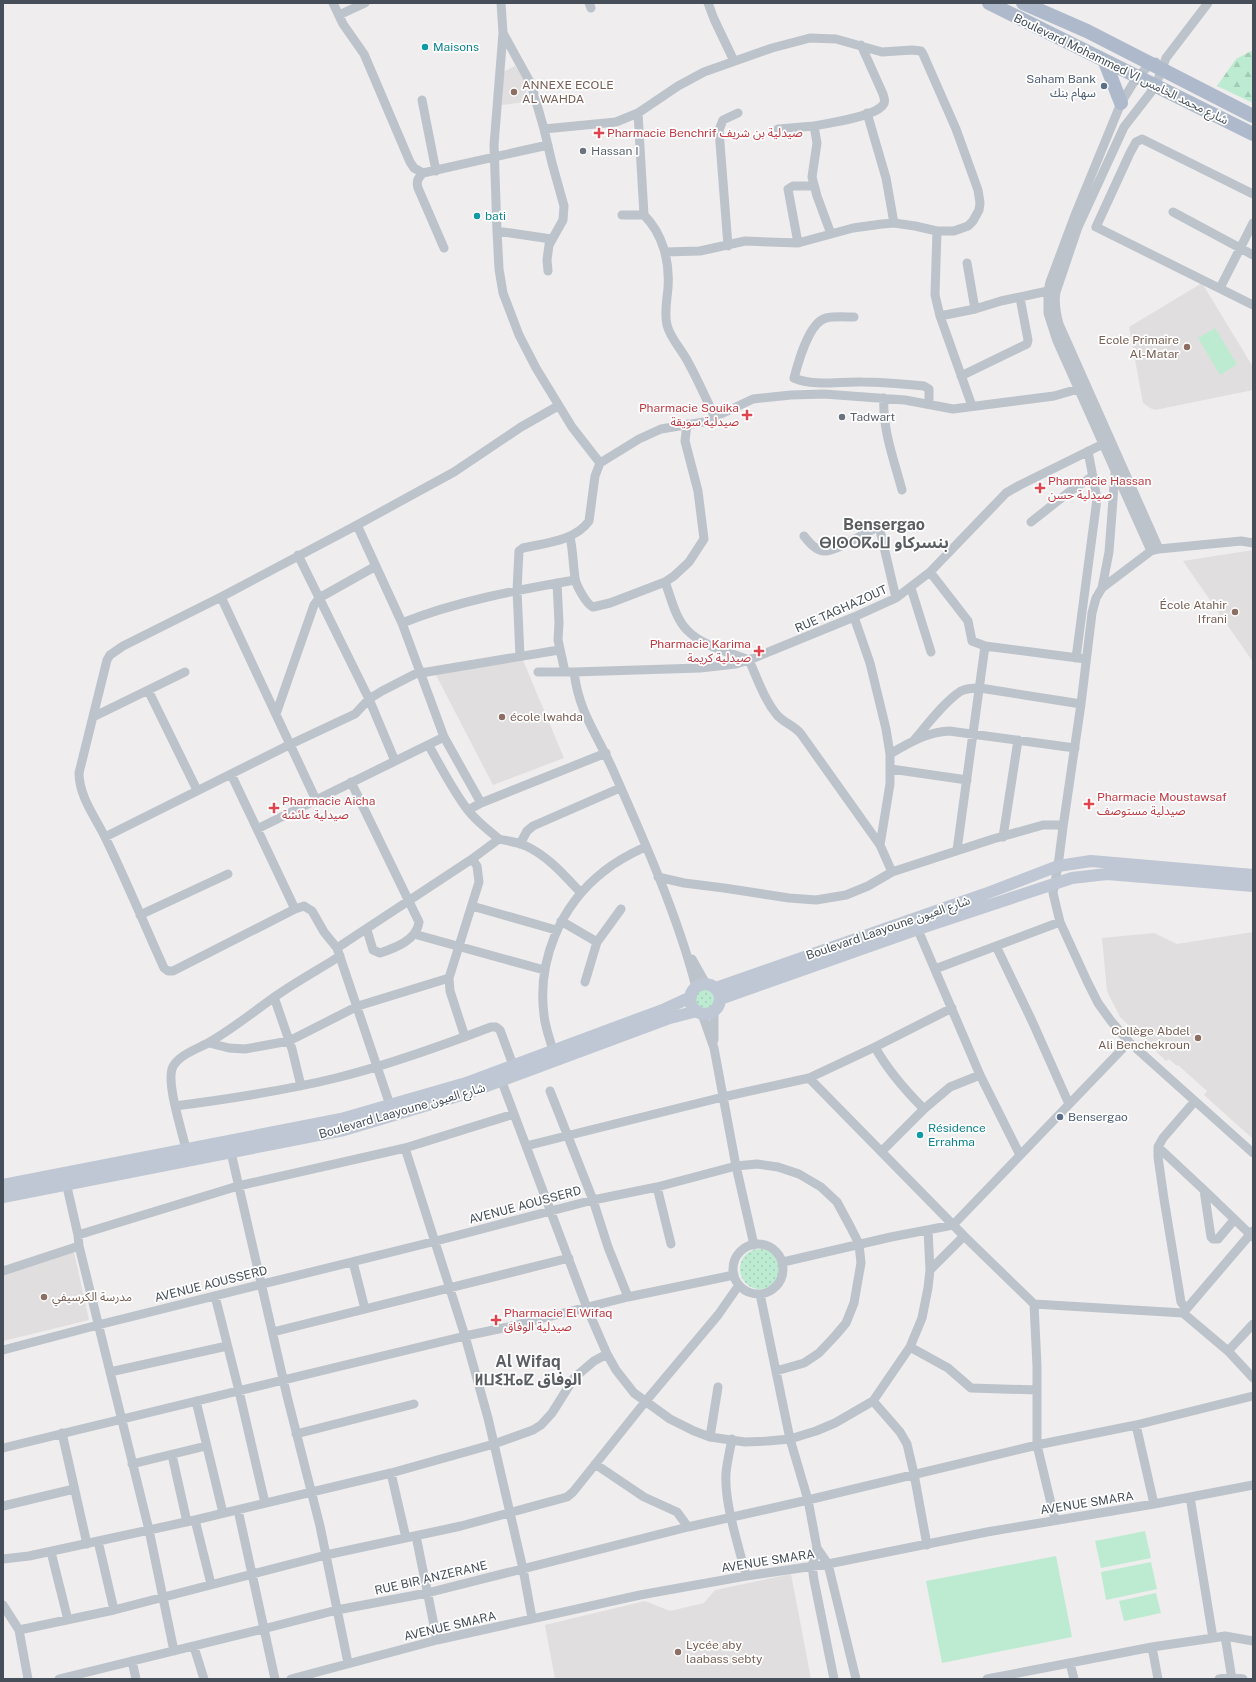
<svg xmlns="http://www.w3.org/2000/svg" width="1256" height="1682" viewBox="0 0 1256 1682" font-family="'Public Sans','Noto Sans Arabic','Noto Sans Tifinagh',sans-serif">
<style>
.education{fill:#e0dede}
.forest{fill:url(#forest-firs)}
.park{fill:url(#park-dots)}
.pitch{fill:#bdebd2}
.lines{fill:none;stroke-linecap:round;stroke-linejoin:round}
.street{stroke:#bcc3cb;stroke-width:9}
.secondary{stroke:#bec7d3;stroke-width:12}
.primary{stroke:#aebacb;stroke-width:14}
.culture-dot{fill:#0f9aa8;stroke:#fff;stroke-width:1.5}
.service-dot{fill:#5c6f8a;stroke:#fff;stroke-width:1.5}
.education-dot{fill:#8d6e63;stroke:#fff;stroke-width:1.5}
.health-dot{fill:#e0444e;stroke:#fff;stroke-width:1.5}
.worship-dot{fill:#6b7280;stroke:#fff;stroke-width:1.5}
.labels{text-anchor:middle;stroke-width:3.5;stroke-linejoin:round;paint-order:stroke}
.culture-label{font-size:12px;fill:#0d838f;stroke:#fff;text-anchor:start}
.street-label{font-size:12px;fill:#464f59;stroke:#fff}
.service-label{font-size:12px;fill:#4e5e75;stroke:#fff;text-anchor:end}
.education-label{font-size:12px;fill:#785e54;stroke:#fff;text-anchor:start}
.health-label{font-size:12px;fill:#be3a42;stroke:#fff;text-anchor:start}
.worship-label{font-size:12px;fill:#5b616d;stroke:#fff;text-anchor:start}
.district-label{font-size:16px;font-weight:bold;fill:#5a5d61;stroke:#fff}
</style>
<defs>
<pattern id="forest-firs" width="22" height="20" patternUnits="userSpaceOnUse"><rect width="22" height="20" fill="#bdebd2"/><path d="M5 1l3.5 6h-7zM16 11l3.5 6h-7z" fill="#a4cbb7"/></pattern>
<pattern id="park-dots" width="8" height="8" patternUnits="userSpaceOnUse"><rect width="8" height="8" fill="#bdebd2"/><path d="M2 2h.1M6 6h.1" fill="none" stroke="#a4cbb7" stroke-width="1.8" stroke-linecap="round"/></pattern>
</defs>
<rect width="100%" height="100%" fill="#efeded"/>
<path class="education" d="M515,66L527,83L525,102L502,105L503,72Z
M1202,283L1253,367V390L1155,410L1150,408L1143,403L1129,327Z
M1253,550V662L1183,561Z
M522,658L564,758L493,785L436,675Z
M1253,932V1139L1204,1095L1207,1091L1178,1065L1177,1066L1169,1059L1166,1061L1120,1017L1107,991L1102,938L1154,933L1177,944Z
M74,1252L89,1320L3,1341V1274Z
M791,1574L811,1679H555L545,1625L645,1601L670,1611L704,1603L715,1590Z"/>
<path class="forest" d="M1253,50V103L1217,86L1236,59Z"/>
<path class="park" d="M694 999a12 12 0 1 1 24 0a12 12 0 1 1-24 0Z
M740 1269a20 20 0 1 1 40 0a20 20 0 1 1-40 0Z"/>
<path class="pitch" d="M1215,328L1237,364L1220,375L1198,338Z
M1145,1531L1151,1558L1101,1568L1095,1541Z
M1056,1556L1072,1637L942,1663L926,1581Z
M1151,1562L1157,1589L1106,1600L1101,1572Z
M1156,1593L1161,1613L1124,1621L1119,1601Z"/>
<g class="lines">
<path class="street" d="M333,3L343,24L364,54L410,162L414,168L423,173L548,145
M501,3L503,33L494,145L497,231L499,269L503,293L519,335L536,368L572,427L600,463
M589,3L591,8
M708,3L714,19L734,61
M339,15L365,3
M503,33L531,84L544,129L552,163L564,206L563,220L549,245L547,260L548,271
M422,100L436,171
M638,113L644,215
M867,113L886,178L894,223
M814,126C829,123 874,117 883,105C886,102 884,98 883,94L861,45
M544,129L616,122L638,113L678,86L704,72L772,48L810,38L836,39L882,52L912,50L921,51L923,54L956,129L978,190L980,203L979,210L973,221L968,226L954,231H937L915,226L894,223L882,224L853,228L798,243L745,241L700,251L665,252
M778,129L814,126L817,143L812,177L817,196L831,234
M423,173C418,178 416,181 418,188L444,248
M1253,194L1142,139L1136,142L1130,153L1096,227L1253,305
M1173,212L1253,255
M622,215H644C663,234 670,262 668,288C667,300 664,313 667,325C670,338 682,350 688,362C698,380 706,399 715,417
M497,231L551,239
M937,231L935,295L940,316L972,406
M798,243L788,189L793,186H814
M728,246L719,130L723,120L738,113
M967,263L975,309
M1220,288L1253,223
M940,316L975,309L1001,301L1048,291
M854,317C845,317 835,316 826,318C809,322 798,363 794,378C815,387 839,381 862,382C882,382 903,384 924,386L929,389V404
M961,376L1027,344L1028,340L1020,298
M884,398C882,429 894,460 902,490
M1031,522L1069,492L1093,476
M357,525L454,472L521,427L558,406
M804,536C809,542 815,550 824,551C835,552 867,532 879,526L896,598
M570,537C573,550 573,564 575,578C576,585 586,604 593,607L610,603L665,582L674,576L689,562L704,539L698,491L685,441L687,424
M1253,543L1241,541L1159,549L1151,551L1102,588L1096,598L1092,613L1081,704L1063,827L1058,866L1053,893L1060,922L1087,981L1098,1003L1111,1021L1129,1042L1253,1153
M1159,549L1059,324C1056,313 1054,303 1056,292L1078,227L1124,127L1155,87L1166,58L1208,3
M1151,551L1057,341L1048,313V291L1050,282L1075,215L1121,103L1137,77L1152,63L1156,62
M298,555L369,699L395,761
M930,572L968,621L972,641L985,646
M665,582C671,597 675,618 687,630C702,646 729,652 749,660C757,678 764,699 777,715C784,723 795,726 801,734L880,845
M557,583L559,623L558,640L565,672
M911,588L931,652
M1102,588L1109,552L1115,473
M221,597L316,800
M854,617L870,663L886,729L890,754V784L880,845L892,872
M402,623C457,601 517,590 575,580
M520,656L517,590L519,551L523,548C545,543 575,541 589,521L595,476L600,463L639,439L661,429L704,422L753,399L791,395L824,394L905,400L953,409L1054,396L1078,389
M1076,658L1097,499L1088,451
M538,672H574L700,668L736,664L749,660L854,617L896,598L930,572L1006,493L1020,485L1103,444
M574,672C579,713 597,734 613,770C644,840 677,914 696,987
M421,673L559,650
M148,690L197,790
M276,714L314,605L319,598L376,566
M93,717L185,672
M915,739C927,725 945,701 961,691C967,688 974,688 980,688L1081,704
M890,754C909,743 927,732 949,731L1075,748
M891,769L967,780
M231,774L295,909
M351,782L419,922C417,940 395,948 380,953L373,950L367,930
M468,810L481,803L606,753
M257,829L444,737
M105,837L291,744L355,714L369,699L382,691L421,671
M1003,837L1018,740
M499,839C507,841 518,842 526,846C548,856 565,876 581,893
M520,844L527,831L533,826L620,788
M957,850L985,646L1086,659
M658,877L684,883L724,888L789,898L816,900L846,895L868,886L892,872L993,839L1043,825H1058L1063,827
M472,906L556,930
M140,915L228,874
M561,921L597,942
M915,923L980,1075L1020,1155
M414,934L544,970
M996,946L1032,1021L1069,1104
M337,948L324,932L312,911L304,906L295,909L173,971H168L164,968C144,924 126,880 105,837C95,817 79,796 79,773L107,660L110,655L123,646L221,597L357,525L402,623L444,737L481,803
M692,959L706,984
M935,969L1060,922
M585,982L597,942L621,909
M274,997L292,1049L301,1086
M702,1014L714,1048L736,1166L754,1245
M465,1037L450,991L449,978L479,882L477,866L472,859
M714,1040V1011
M209,1043L229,1048L245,1049L289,1041L358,1006L449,978
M875,1047C888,1071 905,1090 924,1109
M553,1051C550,1039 545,1027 544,1015C537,961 560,906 603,872C616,861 630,854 645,847
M809,1078L964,1236L1034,1304L1183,1313L1228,1351L1253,1378
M502,1082L587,1308L607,1354L616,1370L634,1393L670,1419L694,1431L710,1437L745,1442L768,1441L790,1439L816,1431L835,1423L873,1401L910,1347L922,1318L928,1288L930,1270L928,1230
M550,1091L593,1200L608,1247L628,1297
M175,1106C229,1099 283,1091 336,1078C389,1065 441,1046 491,1027H496L500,1030L513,1065
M392,1111L337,948L472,859L499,839C488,830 476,821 467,809C452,789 441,767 429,746
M526,1146L723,1097L809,1078L875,1047L952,1008
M1158,1147L1204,1190
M230,1148L287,1396L320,1526L348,1663
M405,1148L465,1336L488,1418L523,1569L532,1618
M186,1149C182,1131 167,1086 172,1069C176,1056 197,1049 208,1043C231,1030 252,1013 273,998C294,983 318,970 340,956
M882,1151L924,1109L950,1087L980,1075
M65,1178L78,1235L79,1246L149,1530L174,1651
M657,1187L671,1244
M1234,1220L1218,1239H1213L1211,1237L1204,1190L1253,1237
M78,1235L238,1186L405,1148L514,1114
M733 1269a25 25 0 1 1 50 0a25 25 0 1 1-50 0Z
M353,1262L365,1309
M783,1262L891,1237L953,1225L1129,1042
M930,1270L964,1236
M3,1271L79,1246
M760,1294L790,1439L808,1500L817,1548L812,1566L814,1580L834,1679
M215,1296L239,1391L265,1503
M1034,1304L1037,1366V1445L1055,1520
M1186,1309L1181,1302L1164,1199L1158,1157V1147L1163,1138L1195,1101
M1183,1313L1253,1231
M273,1332L569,1258
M910,1347L948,1368L971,1388L1037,1390
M3,1350L98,1325L436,1241L593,1200L657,1187L736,1166L757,1164L778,1167L799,1174L821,1187L837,1202L851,1228L859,1244L861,1263L854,1303L846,1323L835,1336L819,1353L804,1363L776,1371
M1228,1351L1253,1324
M110,1372L227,1346
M196,1401L223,1513
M873,1401L900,1432L907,1444L914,1474L927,1545
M1136,1425L1154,1504
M62,1433L87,1544
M296,1434L414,1404
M710,1437L718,1387
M732,1439C730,1450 727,1462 726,1473C724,1504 739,1546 746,1576
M3,1448L465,1336L508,1327L628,1297L734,1275
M172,1455L187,1522
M132,1464L206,1446
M595,1464L644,1497L677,1512L688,1527
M391,1473L406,1538
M1190,1497L1213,1638
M3,1506L74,1489
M238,1510L275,1679
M195,1520L211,1584
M416,1536L437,1640
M98,1541L114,1610
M817,1548L828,1564L856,1679
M51,1552L68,1620
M3,1559L29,1556L195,1520L391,1473L494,1444L533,1430L541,1425L552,1413L574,1378L594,1361L607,1354
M3,1605L19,1630L28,1679
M19,1630L114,1610L326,1555L461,1526L567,1497L573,1492L645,1402L718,1315L739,1285
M1225,1636L1232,1679
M194,1647L204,1679
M1152,1647L1158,1679
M132,1661L136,1679
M1070,1663L1074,1679
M59,1679L263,1629L337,1610L427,1593L688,1527L808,1500L1037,1445L1136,1425L1253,1396
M291,1679L437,1640L640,1595L746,1576L828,1564L987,1532L1154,1504L1253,1485
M987,1679L1152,1647L1213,1638L1225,1636L1253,1641
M1219,1679L1231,1677L1243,1679"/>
<path class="secondary" d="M690 999a15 15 0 1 1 30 0a15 15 0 1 1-30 0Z
M716,988L985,894L1058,866L1091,861L1253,875
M720,999L918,929L1072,878L1107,874L1253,886
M3,1185L341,1119L466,1083L665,1009L691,997
M3,1197L344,1130L468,1093L670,1018L697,1011"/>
<path class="primary" d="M989,3L1253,134
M1023,3L1087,31L1253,116
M1105,62L1121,103"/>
</g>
<g class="culture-dot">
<circle cx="425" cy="47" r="4"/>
<circle cx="477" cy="216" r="4"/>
<circle cx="920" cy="1135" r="4"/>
</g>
<g class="service-dot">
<circle cx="1104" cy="86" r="4"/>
<circle cx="1060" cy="1117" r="4"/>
</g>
<g class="education-dot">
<circle cx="514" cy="92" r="4"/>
<circle cx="1187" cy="347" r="4"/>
<circle cx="1235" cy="612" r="4"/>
<circle cx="502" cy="717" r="4"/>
<circle cx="1198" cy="1038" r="4"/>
<circle cx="44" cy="1297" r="4"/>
<circle cx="678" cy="1652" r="4"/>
</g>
<g class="health-dot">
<path d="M597 127h4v4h4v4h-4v4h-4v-4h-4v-4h4z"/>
<path d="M745 409h4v4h4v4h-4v4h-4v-4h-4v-4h4z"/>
<path d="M1038 482h4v4h4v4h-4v4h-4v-4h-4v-4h4z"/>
<path d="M757 645h4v4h4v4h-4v4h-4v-4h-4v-4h4z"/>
<path d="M1087 798h4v4h4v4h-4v4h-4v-4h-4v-4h4z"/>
<path d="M272 802h4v4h4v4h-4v4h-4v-4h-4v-4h4z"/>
<path d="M494 1314h4v4h4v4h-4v4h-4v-4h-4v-4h4z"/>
</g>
<g class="worship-dot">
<circle cx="583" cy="151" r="4"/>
<circle cx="842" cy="417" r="4"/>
</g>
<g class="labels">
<g class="culture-label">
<text x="433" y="51">Maisons</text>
<text x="485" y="220">bati</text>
<text x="928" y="1132">Résidence<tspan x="928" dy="14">Errahma</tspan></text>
</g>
<g class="street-label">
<text transform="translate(1121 69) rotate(26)" y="4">Boulevard Mohammed VI شارع محمد الخامس</text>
<text transform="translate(841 609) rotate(-24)" y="4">RUE TAGHAZOUT</text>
<text transform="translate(888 928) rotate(-19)" y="4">Boulevard Laayoune شارع العيون</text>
<text transform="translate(402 1111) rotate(-16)" y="4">Boulevard Laayoune شارع العيون</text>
<text transform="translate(525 1205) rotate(-15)" y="4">AVENUE AOUSSERD</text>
<text transform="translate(211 1284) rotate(-14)" y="4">AVENUE AOUSSERD</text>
<text transform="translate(1087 1503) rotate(-9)" y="4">AVENUE SMARA</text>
<text transform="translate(768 1561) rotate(-9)" y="4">AVENUE SMARA</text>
<text transform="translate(431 1578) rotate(-13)" y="4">RUE BIR ANZERANE</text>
<text transform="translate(450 1626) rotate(-13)" y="4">AVENUE SMARA</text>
</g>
<g class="service-label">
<text x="1096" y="83">Saham Bank<tspan x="1096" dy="14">سهام بنك</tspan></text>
<text x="1068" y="1121" text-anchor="start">Bensergao</text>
</g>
<g class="education-label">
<text x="522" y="89">ANNEXE ECOLE<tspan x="522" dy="14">AL WAHDA</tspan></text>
<text x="1179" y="344" text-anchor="end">Ecole Primaire<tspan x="1179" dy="14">Al-Matar</tspan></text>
<text x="1227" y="609" text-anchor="end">École Atahir<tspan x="1227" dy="14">Ifrani</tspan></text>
<text x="510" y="721">école lwahda</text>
<text x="1190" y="1035" text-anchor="end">Collège Abdel<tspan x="1190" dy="14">Ali Benchekroun</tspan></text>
<text x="52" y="1301">مدرسة الكرسيفي</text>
<text x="686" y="1649">Lycée aby<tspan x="686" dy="14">laabass sebty</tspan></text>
</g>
<g class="health-label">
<text x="607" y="137">Pharmacie Benchrif صيدلية بن شريف</text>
<text x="739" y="412" text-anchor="end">Pharmacie Souika<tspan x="739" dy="14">صيدلية سويقة</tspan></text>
<text x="1048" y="485">Pharmacie Hassan<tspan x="1048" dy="14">صيدلية حسن</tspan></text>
<text x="751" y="648" text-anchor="end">Pharmacie Karima<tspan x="751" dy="14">صيدلية كريمة</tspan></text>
<text x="1097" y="801">Pharmacie Moustawsaf<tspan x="1097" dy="14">صيدلية مستوصف</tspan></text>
<text x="282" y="805">Pharmacie Aicha<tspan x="282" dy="14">صيدلية عائشة</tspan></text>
<text x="504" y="1317">Pharmacie El Wifaq<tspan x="504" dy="14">صيدلية الوفاق</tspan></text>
</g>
<g class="worship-label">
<text x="591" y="155">Hassan I</text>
<text x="850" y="421">Tadwart</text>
</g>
<g class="district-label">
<text x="884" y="530">Bensergao<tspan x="884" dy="18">ⴱⵏⵙⵔⴽⴰⵡ بنسركاو</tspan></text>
<text x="528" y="1367">Al Wifaq<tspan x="528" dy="18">ⵍⵡⵉⴼⴰⵇ الوفاق</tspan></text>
</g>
</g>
<rect width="1256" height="1682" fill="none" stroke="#464f59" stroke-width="8"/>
</svg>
